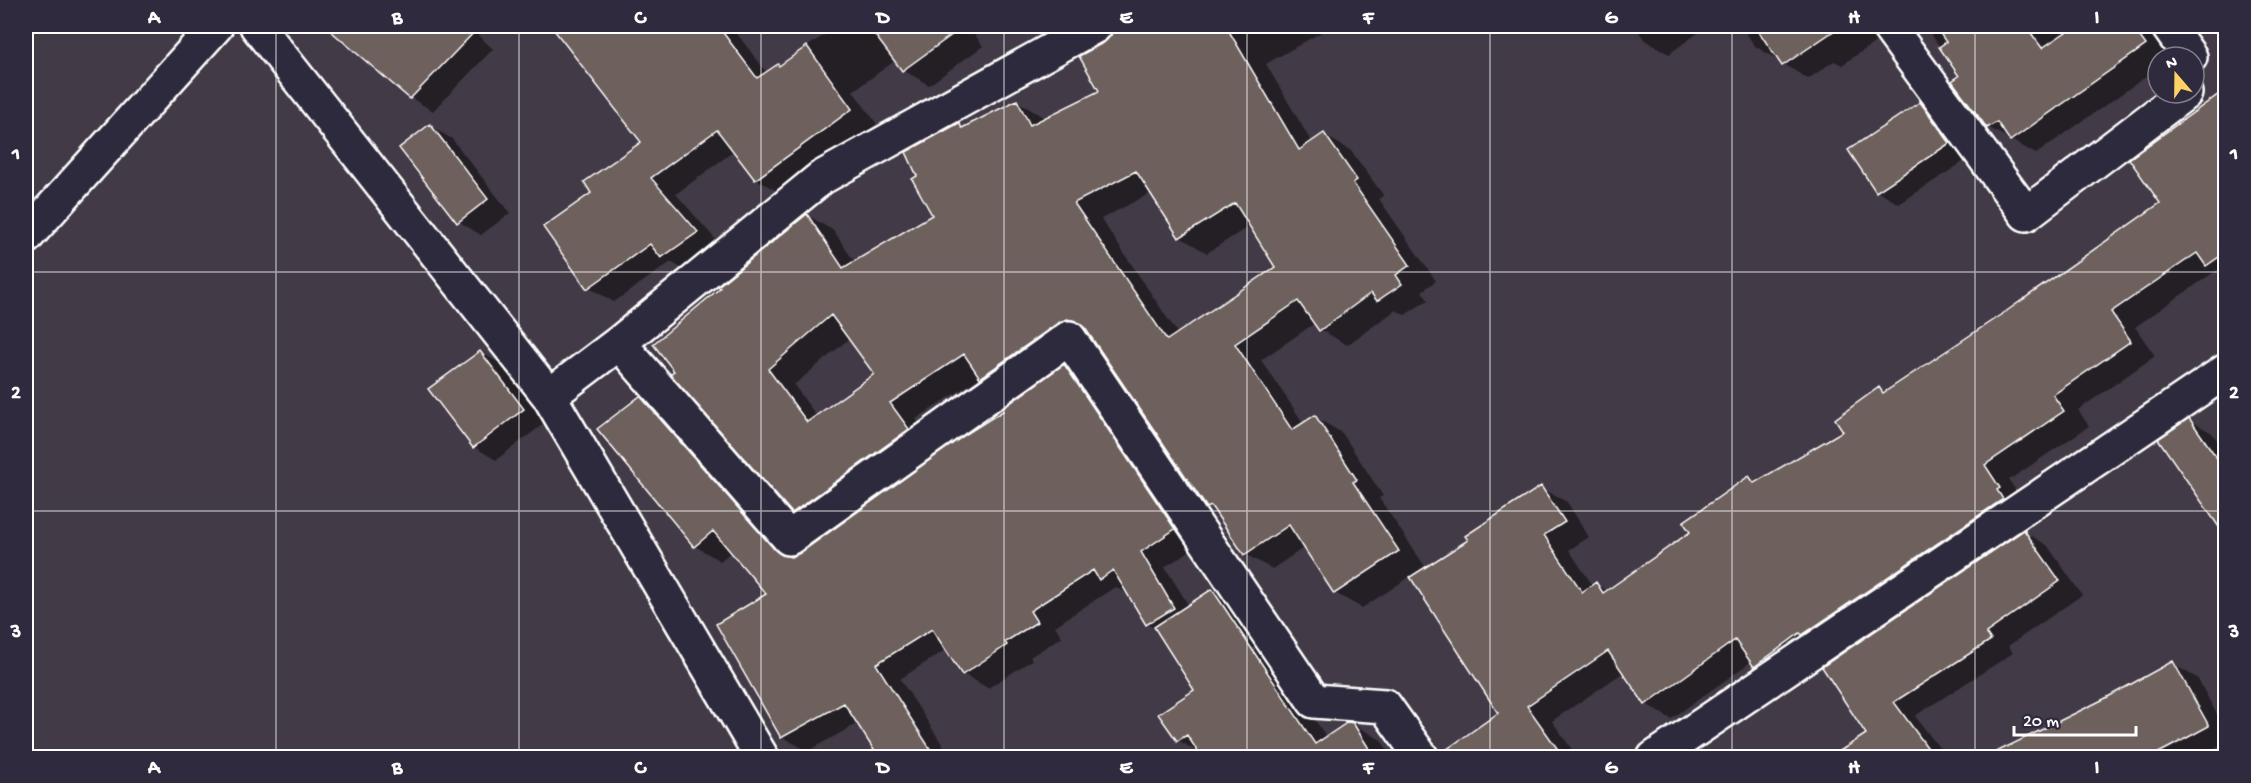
<svg xmlns="http://www.w3.org/2000/svg" width="2251" height="783" viewBox="0 0 2251 783" font-family="'Gochi Hand',sans-serif">
<style>
.shadow{fill:#0007;fill-rule:evenodd}
.building{fill:#6e615c;stroke:#fff;stroke-width:1.5;fill-rule:evenodd}
.lines{fill:none;stroke-linecap:round;stroke-linejoin:round}
.street-casing{stroke:#fff;stroke-width:38}
.street{stroke:#2f2a3d;stroke-width:33}
.grid{fill:none;stroke:#fff;stroke-width:1.5;stroke-opacity:0.55}
.neatline{fill:none;stroke:#fff;stroke-width:2}
.grid-label{font-size:20px;text-anchor:middle;font-weight:bold;fill:#fff}
</style>
<rect width="100%" height="100%" fill="#423a46"/>
<filter id="ink" filterUnits="userSpaceOnUse"><feTurbulence type="fractalNoise" baseFrequency=".0167" numOctaves="2"/><feDisplacementMap in="SourceGraphic" scale="12" xChannelSelector="R" yChannelSelector="G"/><feConvolveMatrix kernelMatrix="1 2 1 2 8 2 1 2 1" color-interpolation-filters="sRGB"/></filter>
<g filter="url(#ink)">
<path class="shadow" d="M327,26H468L493,49L433,111L411,98Z
M553,26H731L767,73L826,34L819,26H968L983,46L929,85L903,70L896,60L853,91L877,124L782,194L756,179L734,151L676,194L722,247L688,272L671,262L614,302L588,287L593,193L643,143Z
M1046,26H1092L1071,41Z
M1145,26H1332L1266,64L1312,143L1324,135L1351,151L1384,196L1379,199L1436,281L1422,291L1428,300L1405,315L1396,310L1347,345L1320,329L1315,323L1261,360L1304,424L1315,417L1342,433L1383,496L1379,498L1426,568L1470,541L1541,488L1567,502L1589,537L1569,550L1593,586L1596,584L1608,591L1692,532L1749,478L1757,483L1845,431L1879,389L1886,393L2009,312L2162,204L2226,98V275L2217,270L2135,327L2155,356L2078,410L2089,426L2009,480L2024,503L1780,680L1755,666L1752,661L1671,719L1646,704L1624,672L1552,721L1578,758H1453L1500,714L1411,576L1362,608L1335,593L1305,547L1272,569L1245,554L1218,513L1208,507L1092,335L1009,393L981,377L916,419L935,445L820,527L793,512L673,374L807,215L834,231L855,263L934,216L919,176L959,124L965,128L1017,101L1046,119L1101,92L1083,60ZM1151,193L1180,237L1207,253L1251,225L1277,267L1178,334L1101,219ZM850,338L876,374L817,417L794,385Z
M1634,26H1707L1669,54L1646,41Z
M1741,26H1899L1842,65L1834,61L1808,79L1755,46Z
M1925,26H2182L2173,57H2158V68L2036,154L1988,127L1961,76Z
M2202,26H2226V30L2223,31L2215,27L2211,30Z
M1920,104L1943,117L1972,156L1899,204L1877,191Z
M430,126L452,139L510,213L481,235L458,221Z
M480,352L503,365L546,422L496,460L474,447Z
M1064,366L1090,381L1200,544L1165,567L1189,606L1212,591L1240,607L1327,738L1353,724L1381,740L1392,758H1204L1201,754L1178,740L1197,690L1157,630L1147,624L1128,592L1126,593L1115,587L1055,626L1062,637L1030,657L1032,660L988,688L963,674L947,649L900,679L951,758H881L858,723L808,751L782,737L768,595L732,551L720,561L695,546L641,398L666,413L792,558L801,555L1005,411Z
M2189,420L2212,433L2226,453V534Z
M2024,532L2047,545L2082,595L2008,646L2013,653L1915,716L1947,758H1832L1868,734Z
M2174,665L2197,678L2226,731V742L2207,752L2210,758H2022Z"/>
<path class="building" d="M325,26H480L410,99Z
M551,26H718L757,78L778,64L779,66L807,46L852,109L755,180L717,130L651,178L698,232L661,258L650,244L587,289L543,227L591,193L584,182L641,142Z
M868,26H964L902,71Z
M1114,26H1226L1299,150L1324,133L1357,180L1353,183L1410,265L1396,275L1402,284L1377,301L1371,293L1319,331L1298,301L1235,344L1292,430L1315,415L1357,480L1353,482L1399,551L1334,594L1289,525L1244,555L1211,506L1207,508L1085,328L1076,321L1067,319L1058,323L980,378L964,354L890,403L909,429L792,513L670,374L674,371L653,344L720,288L718,286L807,214L843,268L932,215L912,179L917,176L906,152L959,123L962,128L1017,100L1030,125L1099,91L1079,56L1105,42L1111,35ZM1136,171L1179,238L1235,203L1275,267L1167,340L1074,203ZM831,315L874,374L807,422L768,369Z
M1755,26H1841L1782,66Z
M1935,26H2026L2042,48L2075,26H2132L2146,45L2010,141L1997,122L1987,128L1952,81L1959,76L1939,47L1946,42Z
M2226,89V252L2206,266L2197,253L2111,312L2131,341L2053,395L2064,411L1985,465L2000,488L1997,490L2003,499L1802,635L1800,633L1754,667L1735,640L1645,705L1608,651L1527,706L1564,758H1441L1440,754L1498,713L1410,577L1468,540L1465,536L1541,486L1565,522L1544,535L1582,592L1596,582L1603,593L1690,532L1683,522L1749,476L1754,483L1843,431L1835,419L1879,387L1883,393L2008,310L2160,203L2129,159Z
M1920,102L1950,143L1876,192L1848,150Z
M430,124L488,199L457,223L399,148Z
M480,351L524,409L473,448L428,389Z
M1064,364L1175,529L1141,552L1174,608L1146,625L1113,570L1099,580L1093,570L1030,611L1037,622L1005,642L1007,645L962,675L932,629L876,664L936,758H879L844,703L781,738L716,624L766,594L713,531L694,547L597,429L640,396L775,550L782,555L791,557L800,553L963,436L1003,411L1002,409Z
M2189,418L2226,471V537L2158,439Z
M2024,530L2060,581L1986,633L1991,640L1894,702L1935,758H1829L1866,734L1822,667Z
M1212,589L1315,744L1348,722L1353,723L1375,758H1202L1187,735L1177,741L1158,714L1194,690L1154,627Z
M2173,661L2209,726L2170,747L2149,758H1984L2104,699Z"/>
<g class="lines">
<g class="street-casing">
<path id="street" d="M257,26L549,396L762,758
M1888,26L2026,214L2185,93
M2168,26L2190,57
M26,237L216,26
M619,343L789,538L1069,338L1314,701L1385,706L1422,758
M549,396L619,343L821,178L1095,26
M1654,758L2226,371"/>
</g>
<use href="#street" class="street"/>
</g>
</g>
<path class="grid" d="M276,26V758M519,26V758M761,26V758M1004,26V758M1247,26V758M1490,26V758M1732,26V758M1975,26V758M26,272H2226M26,511H2226"/>
<rect width="2251" height="783" fill="none" stroke="#2f2a3d" stroke-width="66"/>
<g transform="translate(2176 75) rotate(340)"><circle r="28" fill="#2f2a3d" stroke="#827f8b" stroke-width="1.5"/>
<path d="M0-4.5L10 22L0 15L-10 22Z" fill="#ffd166"/>
<text y="-9" font-size="16" font-weight="bold" text-anchor="middle" fill="#ffffff">N</text>
</g>
<path d="M2014 726v9h122v-9" fill="none" stroke="#ffffff" stroke-width="3"/>
<text x="2023" y="726" font-size="18" fill="#ffffff" stroke="#2f2a3d" stroke-width="4.5" paint-order="stroke">20 m</text>
<rect x="33" y="33" width="2185" height="717" class="neatline"/>
<g class="grid-label">
<text x="154" y="23">A</text>
<text x="397" y="23">B</text>
<text x="640" y="23">C</text>
<text x="883" y="23">D</text>
<text x="1126" y="23">E</text>
<text x="1368" y="23">F</text>
<text x="1611" y="23">G</text>
<text x="1854" y="23">H</text>
<text x="2097" y="23">I</text>
<text x="16" y="159">1</text>
<text x="2234" y="159">1</text>
<text x="16" y="398">2</text>
<text x="2234" y="398">2</text>
<text x="16" y="637">3</text>
<text x="2234" y="637">3</text>
<text x="154" y="773">A</text>
<text x="397" y="773">B</text>
<text x="640" y="773">C</text>
<text x="883" y="773">D</text>
<text x="1126" y="773">E</text>
<text x="1368" y="773">F</text>
<text x="1611" y="773">G</text>
<text x="1854" y="773">H</text>
<text x="2097" y="773">I</text>
</g>
</svg>
